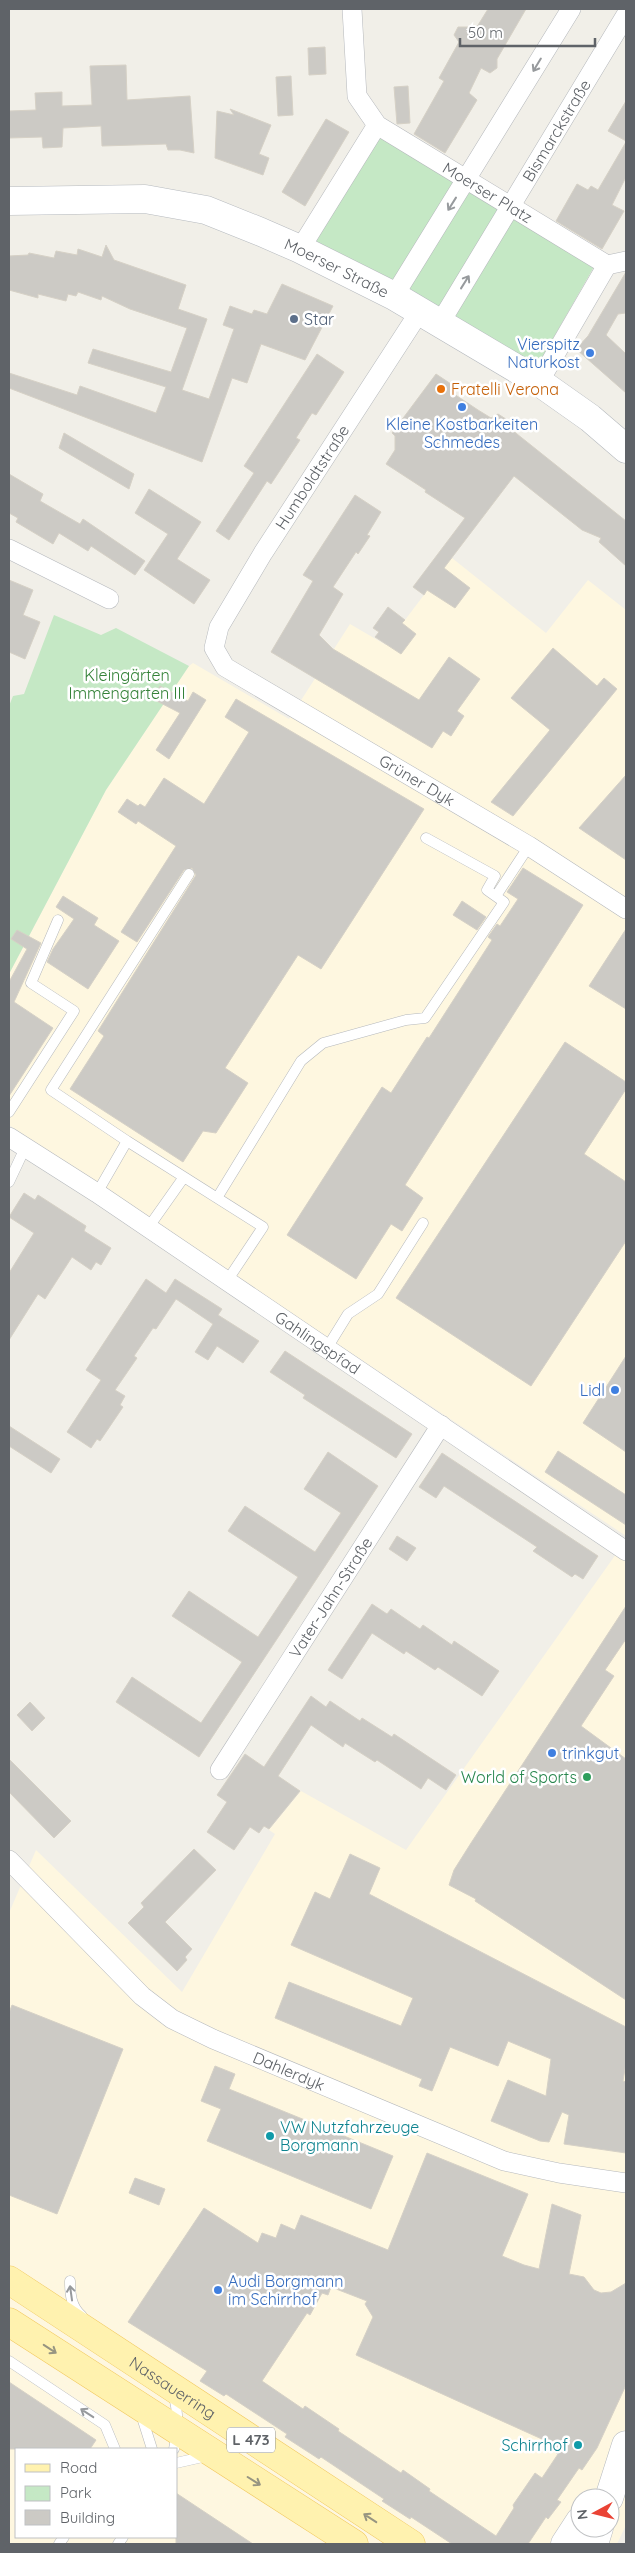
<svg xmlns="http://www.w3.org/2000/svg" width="635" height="2553" viewBox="0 0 635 2553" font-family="Quicksand,sans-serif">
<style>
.commercial{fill:#fef7e0;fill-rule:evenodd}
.green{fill:#c5e8c5}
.building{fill:#cccac5;stroke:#d6d1c6;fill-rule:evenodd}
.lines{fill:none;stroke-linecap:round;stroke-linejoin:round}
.lane-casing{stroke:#b5b8bc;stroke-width:11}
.street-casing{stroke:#b5b8bc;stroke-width:20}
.secondary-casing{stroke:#b6babf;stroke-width:29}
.primary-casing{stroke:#f2c960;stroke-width:29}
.lane{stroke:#fff;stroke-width:10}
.street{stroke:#fff;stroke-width:19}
.secondary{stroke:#fff;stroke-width:28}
.primary{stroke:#fff2af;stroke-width:28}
.oneway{stroke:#979a9d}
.oneway2{stroke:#979581}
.service-dot{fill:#5c6f8a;stroke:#fff;stroke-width:2}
.shop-dot{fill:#3f7fe0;stroke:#fff;stroke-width:2}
.food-dot{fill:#e8710a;stroke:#fff;stroke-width:2}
.leisure-dot{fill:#2e9e5b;stroke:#fff;stroke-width:2}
.culture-dot{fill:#0f9aa8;stroke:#fff;stroke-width:2}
.labels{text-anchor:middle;stroke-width:5;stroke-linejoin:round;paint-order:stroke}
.shield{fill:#fff;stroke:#8f9295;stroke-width:1}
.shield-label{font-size:15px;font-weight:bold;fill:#5f6368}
.street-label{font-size:16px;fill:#5f6368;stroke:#fff}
.service-label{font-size:16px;fill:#4e5e75;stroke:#fff;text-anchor:start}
.shop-label{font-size:16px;fill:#366cbe;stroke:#fff;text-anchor:end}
.food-label{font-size:16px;fill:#c56008;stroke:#fff;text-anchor:start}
.park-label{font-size:16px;fill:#348238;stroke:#fff}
.leisure-label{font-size:16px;fill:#27864d;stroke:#fff;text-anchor:end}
.culture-label{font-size:16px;fill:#0d838f;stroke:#fff;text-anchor:start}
</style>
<rect width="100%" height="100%" fill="#f1efe8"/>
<path class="commercial" d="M452,558L546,633L588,580L626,610V1536L9,1125V974L106,790L189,666L193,663L289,719L350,624L386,645Z
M626,1540V2525L617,2544H9V1913L36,1850L182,1992L275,1834L269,1830L301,1791L406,1850ZM16,2449H176V2537H16ZM580,2498H610V2528H580Z"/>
<path class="green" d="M379,137L595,265L535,370L312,247Z
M54,615L101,635L116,628L189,666L106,790L9,974V706L13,696L24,694Z"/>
<path class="building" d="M488,9H526L497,59V68L490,73L481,68L469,93L477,100L445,153L414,134L444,81L439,78L459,42L454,35L458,27H470L475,30Z
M325,47L326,74L309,75L308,48Z
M126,65L127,100L190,96L194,153L180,150H168L166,144L102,146L101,126L63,128L62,147L43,148L42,137L9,138V111L36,110L35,93L62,92V106L92,105L90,66Z
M291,76L293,115L278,116L276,77Z
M408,86L410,123L397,124L394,87Z
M626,101V141L608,131Z
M230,109L271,125L259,154L269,158L263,175L215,158L217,111L234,115Z
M326,119L349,132L305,206L282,192Z
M626,142V177L612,205L624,211L602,249L556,221L577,184L588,190L591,186L598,190Z
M106,245L114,260L186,285L178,309L207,319L182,390L209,399L234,329L223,325L230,306L252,314L254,310L267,314L282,284L333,306L305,360L261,344L247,383L232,378L202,462L9,388V373L77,395L80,386L156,413L166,387L88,363L93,349L171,372L187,328L130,309L102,296L101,300L78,292L76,296L68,294L66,301L38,294V298L9,290V256L28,255L29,253L54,258L56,251L77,255L78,249L102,257Z
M626,272V313L618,314L606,335L626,354V393L576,349L588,336Z
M317,354L344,372L316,415L312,413L296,438L300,440L271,484L267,481L229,540L216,531L254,473L244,466Z
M436,374L457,388L454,394L478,410L491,418L498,414L509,421L507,426L626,521V566L599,542L601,538L582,530L514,476L444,568L470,588L455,608L427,590L424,595L413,587L465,518L425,492L426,490L386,464L395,450V436L392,433Z
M64,433L134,474L129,489L59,448Z
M9,474L43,494L40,501L80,524L83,519L145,561L135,575L91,546L88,551L59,533L53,544L16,522L18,518L9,513Z
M149,489L201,522L177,559L210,580L194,604L144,570L168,534L135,513Z
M355,495L381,512L367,535L370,536L358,554L356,552L333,587L343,594L319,635L333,649L419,700L449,657L480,679L457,711L464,716L451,736L443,731L432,748L271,652L313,581L303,575Z
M9,580L33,590L23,615L40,622L25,659L9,652Z
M388,607L405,620L402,623L416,634L401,654L375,637L379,632L373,628Z
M553,648L597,686L604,678L617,689L513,816L491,802L550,730L511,698Z
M160,686L188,701L193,692L206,700L169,759L156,750L180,713L153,699Z
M236,699L424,809L321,969L298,955L225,1068L248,1083L216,1133L203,1131L183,1162L70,1089L104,1036L98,1031L196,875L192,868L184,870L137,942L121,932L176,846L138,821L136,824L118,812L127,799L138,806L140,804L145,807L164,778L204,804L249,732L225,717Z
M626,775V860L579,828Z
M523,868L583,905L405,1185L423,1198L402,1231L391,1224L356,1279L287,1235L382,1087L391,1093L427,1037L429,1038L492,940L488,937L497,924L500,926L518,899L507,892Z
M63,896L98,918L94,925L119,941L88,989L47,962L53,949L74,919L56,907Z
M462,901L486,917L477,930L453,915Z
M626,929V1009L589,986Z
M17,930L41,943L14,1002L53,1028L9,1096V982L27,949L11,939Z
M565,1042L626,1082V1089L584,1154L626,1182V1241L531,1386L396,1298Z
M24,1193L35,1200L38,1195L86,1226L84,1231L111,1248L101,1265L96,1262L91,1270L72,1257L45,1299L38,1294L9,1340V1273L34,1233L9,1217Z
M146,1279L166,1293L175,1279L222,1309L218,1315L259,1341L243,1363L217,1346L208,1360L195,1352L213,1324L176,1299L156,1329L153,1328L134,1356L137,1358L115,1390L125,1396L120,1405L123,1407L100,1441L97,1439L91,1448L67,1432L101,1380L86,1370Z
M285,1351L412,1434L396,1458L303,1398L305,1395L270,1372Z
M626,1356V1452L583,1423Z
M9,1426L60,1459L51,1473L9,1446Z
M558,1451L626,1495V1525L545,1472Z
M328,1452L378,1486L199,1757L116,1702L132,1677L201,1723L242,1662L172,1616L189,1591L258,1637L298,1577L228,1531L245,1506L315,1552L341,1513L304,1489Z
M442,1453L598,1556L583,1579L575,1574L572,1577L533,1551L537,1547L444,1486L436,1498L419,1487Z
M397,1536L416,1548L407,1561L389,1549Z
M372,1604L387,1614L391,1609L420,1629L423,1625L452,1645L454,1641L499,1671L482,1696L438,1667L435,1670L406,1651L404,1654L372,1633L342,1679L328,1670Z
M626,1606V1639L605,1670L614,1676L581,1726L626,1759V2000L475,1901L476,1899L449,1885L454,1870L471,1843Z
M311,1696L326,1707L330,1701L360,1721L362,1718L392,1737L394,1734L456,1775L446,1790L428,1778L421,1789L377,1760L375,1762L345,1743L343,1747L311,1725L278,1776L300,1791L269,1829L264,1826L259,1833L250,1827L234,1850L207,1832L227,1802L217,1795L245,1754L264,1767Z
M30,1702L45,1718L32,1731L17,1715Z
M9,1759L71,1821L54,1838L9,1792Z
M194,1849L216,1870L165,1922L192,1949L185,1957L187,1960L177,1971L128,1923L144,1907L141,1903Z
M350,1854L380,1868L369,1894L626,2027V2063L623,2081L626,2082V2153L564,2144L569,2115L562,2112L549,2142L540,2141L491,2121L508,2080L546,2096L551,2059L508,2041L498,2066L450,2047L432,2091L419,2086L422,2079L275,2018L289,1982L401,2026L413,1998L291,1945L315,1892L330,1899Z
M12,2005L123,2049L57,2214L9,2195V2013Z
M215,2066L235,2074L229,2089L393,2156L371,2209L207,2141L221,2109L201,2101Z
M427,2153L528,2194L502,2256L524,2265L539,2269L552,2204L581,2215L569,2274L584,2277L594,2290L601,2293L611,2292L626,2283V2385L597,2448L582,2470L579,2468L557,2500L561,2502L548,2519L546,2517L528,2544H452L411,2517L410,2519L382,2501L384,2499L321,2457L319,2459L285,2437L287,2434L226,2394L224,2396L200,2381L207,2371L128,2322L204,2208L258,2243L262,2233L276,2238L281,2224L295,2230L301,2215L388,2250ZM331,2287L367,2301L365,2304L373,2317L356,2355L555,2445L551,2450L558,2454L542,2478L535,2473L513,2505L514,2508L496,2536L429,2491L430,2489L403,2470L401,2473L338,2431L339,2429L305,2406L303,2409L262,2381L307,2313L310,2315L322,2293L328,2295Z
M135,2178L165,2189L159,2205L129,2193Z
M9,2382L96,2440L90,2449H9Z
M176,2493L253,2544H176Z"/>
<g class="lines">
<g class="lane-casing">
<path id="lane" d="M496,896L529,846
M9,1112L74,1011L31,983L58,920
M127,1141L51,1090L189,874
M9,1182L25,1148
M97,1193L127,1141L263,1227L227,1281
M217,1198L301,1061L323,1043L406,1020L425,1018L504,902L487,890L495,876L426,838
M148,1228L184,1177
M327,1348L348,1314L378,1294L423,1223
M70,2281C70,2294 71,2307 82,2316
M9,2361L105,2425L115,2449
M173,2394C179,2412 178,2431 174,2449
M141,2414L152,2449
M176,2463L207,2456
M59,2544L64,2537
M118,2544L123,2537"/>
</g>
<g class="street-casing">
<g id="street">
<path id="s1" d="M352,9L357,96L377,125L607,265"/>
<path d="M300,249L377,125"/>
<path d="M607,265L626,261"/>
<path d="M394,296L571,9"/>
<path id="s2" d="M420,311L263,553L219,627L214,648L225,667L529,846L626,909"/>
<path id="s3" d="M440,323L626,15"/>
<path d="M539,382L607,265"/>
<path d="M9,549L109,599"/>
<path id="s4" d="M9,1137L97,1193L626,1551"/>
<path id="s5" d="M220,1770L441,1425"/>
<path id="s6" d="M9,1860L142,1996L172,2019L213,2039L504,2161L559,2173L626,2183"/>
</g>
</g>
<g class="secondary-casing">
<g id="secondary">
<path id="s7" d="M9,201L145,199L206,210L261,232L300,249L394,296L539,382L590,418L626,449"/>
<path d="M609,2498L626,2445"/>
<path d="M565,2544L580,2521"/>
<path d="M594,2544L599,2528"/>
</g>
</g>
<g class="primary-casing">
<g id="primary">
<path id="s8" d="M9,2280L411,2544"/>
<path d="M9,2322L354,2544"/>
</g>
</g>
<use href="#lane" class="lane"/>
<use href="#street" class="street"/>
<use href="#secondary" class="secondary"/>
<use href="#primary" class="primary"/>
</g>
<defs><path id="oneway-shaft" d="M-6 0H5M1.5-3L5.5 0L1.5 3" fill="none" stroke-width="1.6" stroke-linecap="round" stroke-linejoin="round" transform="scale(1.25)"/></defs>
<g class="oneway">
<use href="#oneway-shaft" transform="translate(537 65) rotate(121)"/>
<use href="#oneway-shaft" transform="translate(452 204) rotate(122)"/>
<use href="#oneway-shaft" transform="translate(465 282) rotate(-58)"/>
<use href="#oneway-shaft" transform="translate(71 2293) rotate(-98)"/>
<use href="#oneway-shaft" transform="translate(87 2413) rotate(-147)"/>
</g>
<g class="oneway2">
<use href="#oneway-shaft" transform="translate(50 2349) rotate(33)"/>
<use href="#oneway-shaft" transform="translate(254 2481) rotate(32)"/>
<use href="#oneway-shaft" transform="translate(370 2518) rotate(-147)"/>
</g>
<circle class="service-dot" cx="294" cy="319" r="5"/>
<g class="shop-dot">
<circle cx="590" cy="353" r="5"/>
<circle cx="462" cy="407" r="5"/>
<circle cx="615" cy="1390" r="5"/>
<circle cx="552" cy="1753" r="5"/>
<circle cx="218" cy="2290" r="5"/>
</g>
<circle class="food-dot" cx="441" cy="389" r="5"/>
<circle class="leisure-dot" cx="587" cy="1777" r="5"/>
<g class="culture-dot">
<circle cx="270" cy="2136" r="5"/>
<circle cx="578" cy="2445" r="5"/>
</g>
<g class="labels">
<rect class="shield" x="227" y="2427.5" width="48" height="25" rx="4"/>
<g class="shield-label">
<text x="251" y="2445">L 473</text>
</g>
<g class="street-label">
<text dy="6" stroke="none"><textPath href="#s3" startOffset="225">Bismarckstraße</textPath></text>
<text dy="6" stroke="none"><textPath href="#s1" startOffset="252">Moerser Platz</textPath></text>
<text dy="6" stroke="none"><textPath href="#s7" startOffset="341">Moerser Straße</textPath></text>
<text transform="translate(312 477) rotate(-57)" y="6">Humboldtstraße</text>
<text dy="6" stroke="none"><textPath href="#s2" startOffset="641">Grüner Dyk</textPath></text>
<text dy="6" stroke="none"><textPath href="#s4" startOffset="371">Gahlingspfad</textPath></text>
<text dy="6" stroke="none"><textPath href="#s5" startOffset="205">Vater-Jahn-Straße</textPath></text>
<text dy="6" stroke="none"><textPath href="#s6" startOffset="356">Dahlerdyk</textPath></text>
<text dy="6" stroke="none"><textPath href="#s8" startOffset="196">Nassauerring</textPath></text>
</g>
<g class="service-label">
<text x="304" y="325">Star</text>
</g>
<g class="shop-label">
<text x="580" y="350">Vierspitz<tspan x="580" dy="18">Naturkost</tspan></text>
<text x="462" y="430" text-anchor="middle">Kleine Kostbarkeiten<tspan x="462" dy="18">Schmedes</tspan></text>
<text x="605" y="1396">Lidl</text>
<text x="562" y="1759" text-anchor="start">trinkgut</text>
<text x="228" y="2287" text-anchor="start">Audi Borgmann<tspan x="228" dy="18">im Schirrhof</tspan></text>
</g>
<g class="food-label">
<text x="451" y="395">Fratelli Verona</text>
</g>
<g class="park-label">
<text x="127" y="681">Kleingärten<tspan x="127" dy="18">Immengarten III</tspan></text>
</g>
<g class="leisure-label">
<text x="577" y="1783">World of Sports</text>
</g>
<g class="culture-label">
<text x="280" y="2133">VW Nutzfahrzeuge<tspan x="280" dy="18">Borgmann</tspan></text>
<text x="568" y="2451" text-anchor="end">Schirrhof</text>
</g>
</g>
<rect width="635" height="2553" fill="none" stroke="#5f6368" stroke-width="20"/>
<rect x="15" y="2448" width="162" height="90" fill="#ffffff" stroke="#bfc1c3"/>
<rect x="25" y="2464" width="25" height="8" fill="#fff2af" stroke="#bfc1c3"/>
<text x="60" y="2473" font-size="15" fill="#5f6368">Road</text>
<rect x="25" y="2486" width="25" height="15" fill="#c5e8c5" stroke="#bfc1c3"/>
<text x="60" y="2498" font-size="15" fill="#5f6368">Park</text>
<rect x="25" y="2510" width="25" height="15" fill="#cccac5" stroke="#bfc1c3"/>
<text x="60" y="2523" font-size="15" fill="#5f6368">Building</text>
<g transform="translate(595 2513) rotate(263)"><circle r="24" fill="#ffffff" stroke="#bfc1c3"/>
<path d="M0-4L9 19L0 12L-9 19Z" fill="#ea4335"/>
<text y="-8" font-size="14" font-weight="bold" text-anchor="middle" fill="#5f6368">N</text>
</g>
<path d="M460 38v8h135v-8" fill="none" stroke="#5f6368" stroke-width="2.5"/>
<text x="468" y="38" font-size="15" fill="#5f6368" stroke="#ffffff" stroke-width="4" paint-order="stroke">50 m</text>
</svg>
